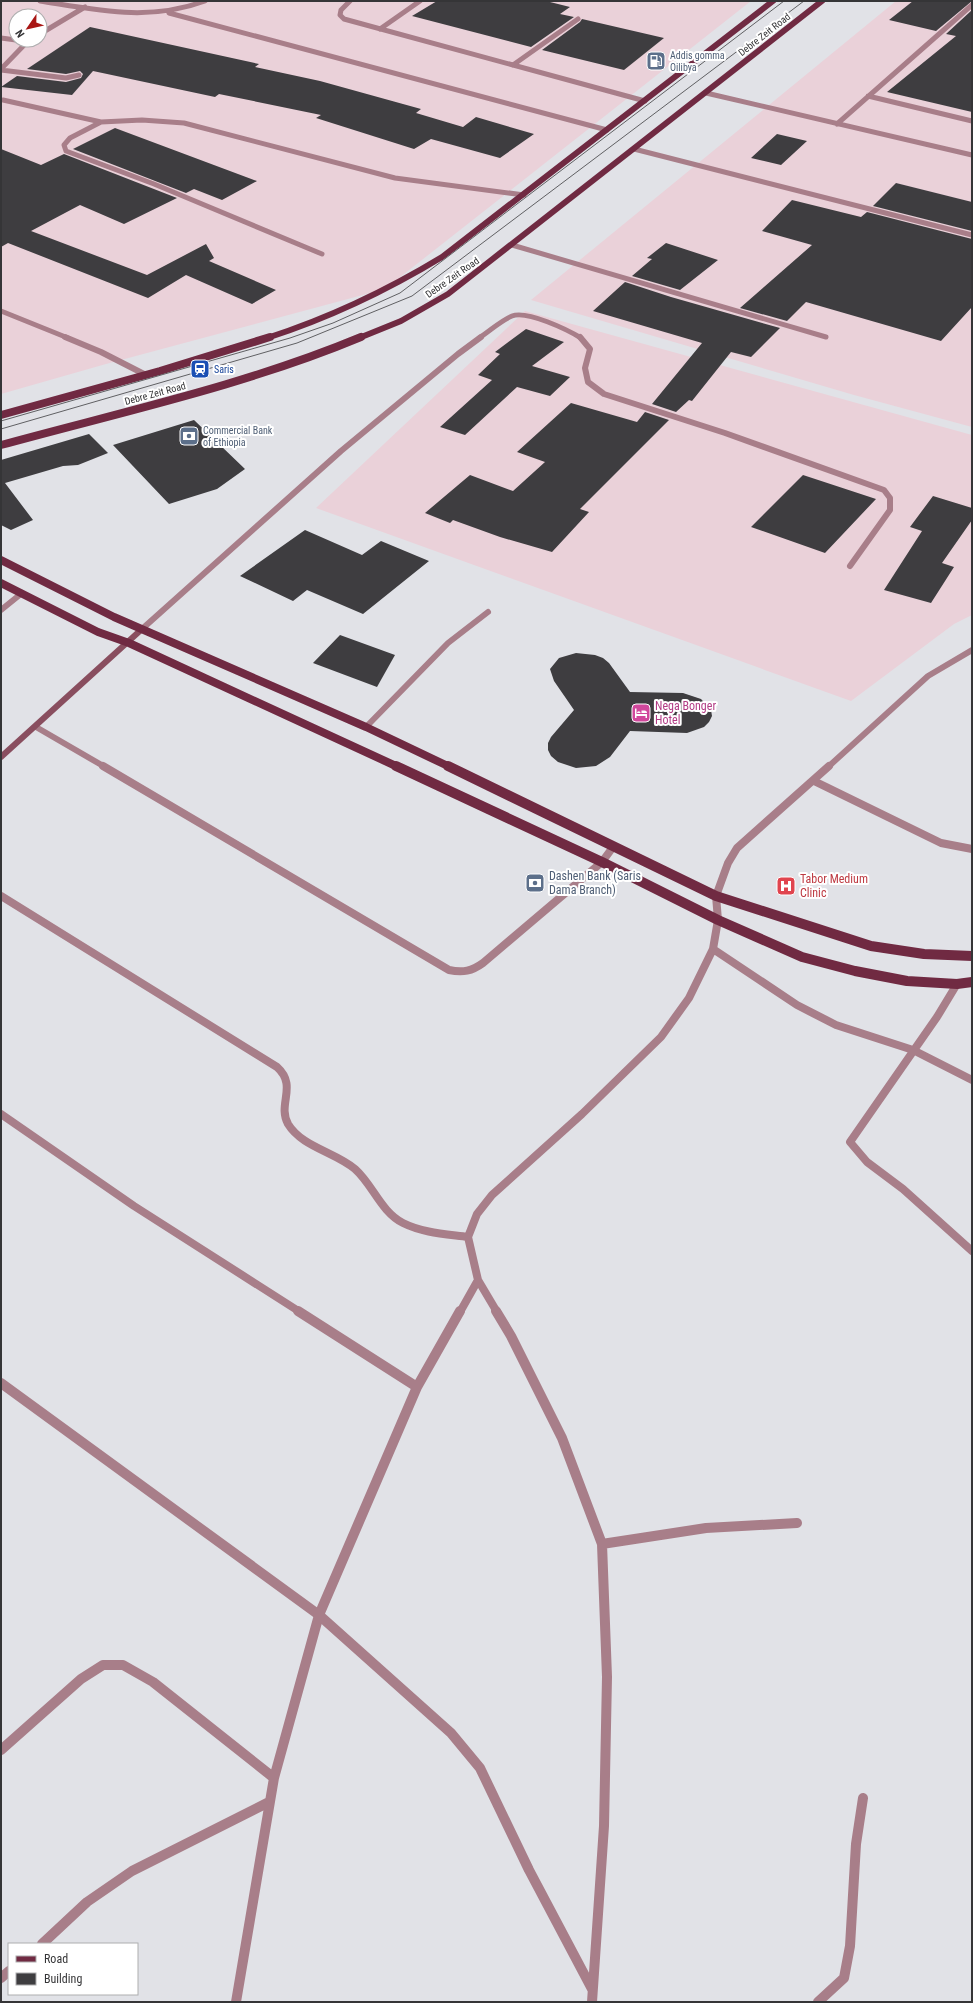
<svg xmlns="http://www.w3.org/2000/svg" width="973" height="2003" viewBox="0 0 973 2003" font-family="'Roboto Condensed',sans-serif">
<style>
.industrial{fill:#ead1d9;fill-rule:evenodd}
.building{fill:#3e3d40}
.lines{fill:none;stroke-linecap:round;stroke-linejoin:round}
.lane-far1{stroke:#a87e89;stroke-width:5}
.lane{stroke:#a87e89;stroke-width:6}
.street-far2{stroke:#a87e89;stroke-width:6}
.street-far1{stroke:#a87e89;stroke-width:8}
.street{stroke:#a87e89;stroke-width:10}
.secondary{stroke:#894e5f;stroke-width:6}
.primary-far2{stroke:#702a42;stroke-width:6}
.primary-far1{stroke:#702a42;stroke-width:8}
.primary{stroke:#702a42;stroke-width:10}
.tram{stroke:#606063;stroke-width:1}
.labels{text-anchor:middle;stroke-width:4;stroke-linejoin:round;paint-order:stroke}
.far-street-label{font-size:10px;fill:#353537;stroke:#fff}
.far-service-label{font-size:10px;fill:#4e5e75;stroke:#fff;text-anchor:start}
.far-transit-label{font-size:10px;fill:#164399;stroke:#fff;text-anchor:start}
.hotel-label{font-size:12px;fill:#b23c85;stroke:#fff;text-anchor:start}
.service-label{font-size:12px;fill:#4e5e75;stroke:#fff;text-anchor:start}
.health-label{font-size:12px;fill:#be3a42;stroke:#fff;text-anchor:start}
</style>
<rect width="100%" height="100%" fill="#e1e2e7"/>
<path class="industrial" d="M1,1H751L385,289L106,364L1,394ZM16,16H40V40H16Z
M896,1H972V427L854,395L531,300Z
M525,311L972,435V615L954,624L851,701L316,508Z"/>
<path class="building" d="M437,1H546L570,7L560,14L574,17L531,47L412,16Z
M913,1H972L936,31L889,20Z
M972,10V112L887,92L956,36L946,34Z
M582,19L664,38L624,70L542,50L580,22Z
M90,27L259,64L255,67L320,81L421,109L416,113L463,127L476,117L534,134L500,158L431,139L414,149L316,118L321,115L219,94L215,97L93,71L72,95L1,87L17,76L66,82L81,78L83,74L80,71L66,74L27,69Z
M115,128L257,181L222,200L194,189L186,193L73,149Z
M777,134L807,141L781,165L751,158Z
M1,149L41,165L64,154L177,198L124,224L80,205L31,231L147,275L206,244L214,258L209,261L276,290L252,304L186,275L148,298L8,243L1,247Z
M896,183L972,202V231L873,206Z
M792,200L861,217L867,212L972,239V307L941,341L806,302L787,321L740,308L812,245L762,231Z
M666,243L718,260L680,290L632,276L652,259L647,258Z
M625,282L671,297L780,328L751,357L731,352L692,401L689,400L676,412L652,404L702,343L593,311Z
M526,329L564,342L532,366L570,377L550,396L517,387L465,435L440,427L492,380L478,375L500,354L495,352Z
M571,403L637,422L645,412L669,420L580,509L589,512L552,552L500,537L453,520L450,523L425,513L470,475L513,491L545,462L517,452Z
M194,420L245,469L217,489L169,504L113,445Z
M89,434L108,453L78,465L63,466L5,483L33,520L11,530L1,525V460Z
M803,475L876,499L825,553L751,527Z
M933,496L972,508V520L942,563L954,567L931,603L884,590L922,531L910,527Z
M305,530L362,555L381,541L429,561L363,614L307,590L293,601L240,576Z
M340,635L395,655L377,687L313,663Z
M576,653L595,655L603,658L609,663L630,692L683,693L701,699L711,710L712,716L709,722L704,727L687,733L630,731L610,757L596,766L576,768L558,762L551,756L548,750V743L551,737L574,710L554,681L550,669L559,658Z"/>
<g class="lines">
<path class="lane-far1" d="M40,1C97,10 149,22 205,1
M350,1L341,10L340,15L344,19L645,101
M169,13L607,130
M380,29L420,1
M40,34L85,7
M1,38L16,40
M513,65L578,19
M1,69L29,40
M1,70L66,78L79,75
M706,93L972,155
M868,96L972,121
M3,100L101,122L142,120L184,123L395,178L524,195
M101,122L70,138L64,145L66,151L154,184L322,254
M837,124L972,5
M634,149L972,235
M512,245L826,337
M1,311L68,338
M479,338C490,331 500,321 512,316C527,310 568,330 581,338"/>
<path class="lane" d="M65,337L101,352L146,375
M580,337L590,349L585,368L588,382L604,394L725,433L884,490L890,498V510L850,566
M142,629L341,451L458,354L481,337"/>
<path class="street-far2" d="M1,610L22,593
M36,727L105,767
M366,727L448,643L488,612
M828,767L928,676L972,650"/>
<path class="street-far1" d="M103,766L449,970C463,973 472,971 483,963L602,862L613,847
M814,781L941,843L972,849
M1,896L277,1067C298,1086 277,1104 288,1124C302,1147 335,1152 355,1169C373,1185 381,1212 403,1223C423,1233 446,1234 468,1237
M713,949L797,1005L836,1025L913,1050L972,1080
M957,984L937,1017L850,1142L867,1162L903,1189L972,1251
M1,1114L134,1206L300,1312
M460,1312L478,1280
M497,1312L478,1280L468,1237L477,1214L492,1195L582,1114L661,1037L689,998L713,949L718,920L716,896L728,863L737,848L829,766"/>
<path class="street" d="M298,1311L417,1387L319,1615L451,1733L480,1768L529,1870L592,1989
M496,1311L511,1336L562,1438L602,1544L607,1677L604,1826L592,2002
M1,1383L319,1615L274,1778L236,2002
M417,1387L460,1311
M602,1544L706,1528L797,1523
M1,1750L81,1679L103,1665H123L153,1682L274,1778
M42,1944L87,1902L132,1871L269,1802
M1,1978L9,1971
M818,2002L844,1978L850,1946L856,1844L863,1798"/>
<path class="secondary" d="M1,757L142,629"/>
<path class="primary-far2" d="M267,338C329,318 386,291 442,257L773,1
M359,338L401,321L448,294L822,1"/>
<path class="primary-far1" d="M1,415L160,371L270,337
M1,445C121,412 246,385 361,337
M1,560L114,617L366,727L450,767
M1,583L98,632L129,643L398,767"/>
<path class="primary" d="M396,766L602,862L718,920L802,957L855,971L907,981L957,984L972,982
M448,766L716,896L871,946L924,954L972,956"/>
<path class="tram" d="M1,421L290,338L333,323L400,293L784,1
M1,429L297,343L412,296L804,1"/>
</g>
<defs>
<g id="fuel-square" transform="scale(1)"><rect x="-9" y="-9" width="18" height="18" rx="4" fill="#5c6f8a" stroke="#fff"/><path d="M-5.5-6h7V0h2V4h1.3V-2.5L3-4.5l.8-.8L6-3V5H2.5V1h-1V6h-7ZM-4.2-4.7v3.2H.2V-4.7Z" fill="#fff"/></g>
<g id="station-square" transform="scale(1)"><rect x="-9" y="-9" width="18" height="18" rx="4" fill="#1a4fb4" stroke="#fff"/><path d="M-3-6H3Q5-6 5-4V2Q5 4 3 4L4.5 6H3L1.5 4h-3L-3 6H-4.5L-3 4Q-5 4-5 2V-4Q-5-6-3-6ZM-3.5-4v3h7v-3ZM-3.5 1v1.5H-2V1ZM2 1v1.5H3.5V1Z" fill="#fff"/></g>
<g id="bank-square" transform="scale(1)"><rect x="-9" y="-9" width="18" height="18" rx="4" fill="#5c6f8a" stroke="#fff"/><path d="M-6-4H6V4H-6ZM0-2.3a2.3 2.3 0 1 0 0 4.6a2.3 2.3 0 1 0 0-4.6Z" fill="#fff"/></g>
<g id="hotel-square" transform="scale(1)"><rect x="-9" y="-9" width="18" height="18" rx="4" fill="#d1479c" stroke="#fff"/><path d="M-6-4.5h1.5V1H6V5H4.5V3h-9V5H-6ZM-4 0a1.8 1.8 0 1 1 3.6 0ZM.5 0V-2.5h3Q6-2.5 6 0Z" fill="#fff"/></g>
<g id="hospital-square" transform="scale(1)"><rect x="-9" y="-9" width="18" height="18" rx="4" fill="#e0444e" stroke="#fff"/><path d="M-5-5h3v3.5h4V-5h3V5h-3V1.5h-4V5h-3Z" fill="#fff"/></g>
</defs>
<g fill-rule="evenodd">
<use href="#fuel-square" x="656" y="61"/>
<use href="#station-square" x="200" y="369"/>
<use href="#bank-square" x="189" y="436"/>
<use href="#hotel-square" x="641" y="713"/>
<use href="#bank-square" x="535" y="883"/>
<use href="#hospital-square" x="786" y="886"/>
</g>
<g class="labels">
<g class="far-street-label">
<text transform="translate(764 34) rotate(-38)" y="4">Debre Zeit Road</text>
<text transform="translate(452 277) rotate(-35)" y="4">Debre Zeit Road</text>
<text transform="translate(155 393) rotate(-15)" y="4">Debre Zeit Road</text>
</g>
<g class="far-service-label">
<text x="670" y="59">Addis gomma<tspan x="670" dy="12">Oilibya</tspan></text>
<text x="203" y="434">Commercial Bank<tspan x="203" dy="12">of Ethiopia</tspan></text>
</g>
<g class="far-transit-label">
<text x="214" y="373">Saris</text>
</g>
<g class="hotel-label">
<text x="655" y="710">Nega Bonger<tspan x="655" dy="14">Hotel</tspan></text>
</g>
<g class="service-label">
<text x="549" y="880">Dashen Bank (Saris<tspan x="549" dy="14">Dama Branch)</tspan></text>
</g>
<g class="health-label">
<text x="800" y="883">Tabor Medium<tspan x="800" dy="14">Clinic</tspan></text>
</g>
</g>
<rect width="973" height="2003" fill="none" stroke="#353537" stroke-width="4"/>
<rect x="8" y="1943" width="130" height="52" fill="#ffffff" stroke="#aeaeaf"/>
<rect x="16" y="1956" width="20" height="6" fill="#702a42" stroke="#aeaeaf"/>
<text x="44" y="1963" font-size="12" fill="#353537">Road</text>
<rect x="16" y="1973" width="20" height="12" fill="#3e3d40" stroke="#aeaeaf"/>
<text x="44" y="1983" font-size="12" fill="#353537">Building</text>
<g transform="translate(28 28) rotate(236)"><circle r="19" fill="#ffffff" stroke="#aeaeaf"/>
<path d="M0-3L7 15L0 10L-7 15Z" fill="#a91614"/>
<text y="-6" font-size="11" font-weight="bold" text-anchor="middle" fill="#353537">N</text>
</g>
</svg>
